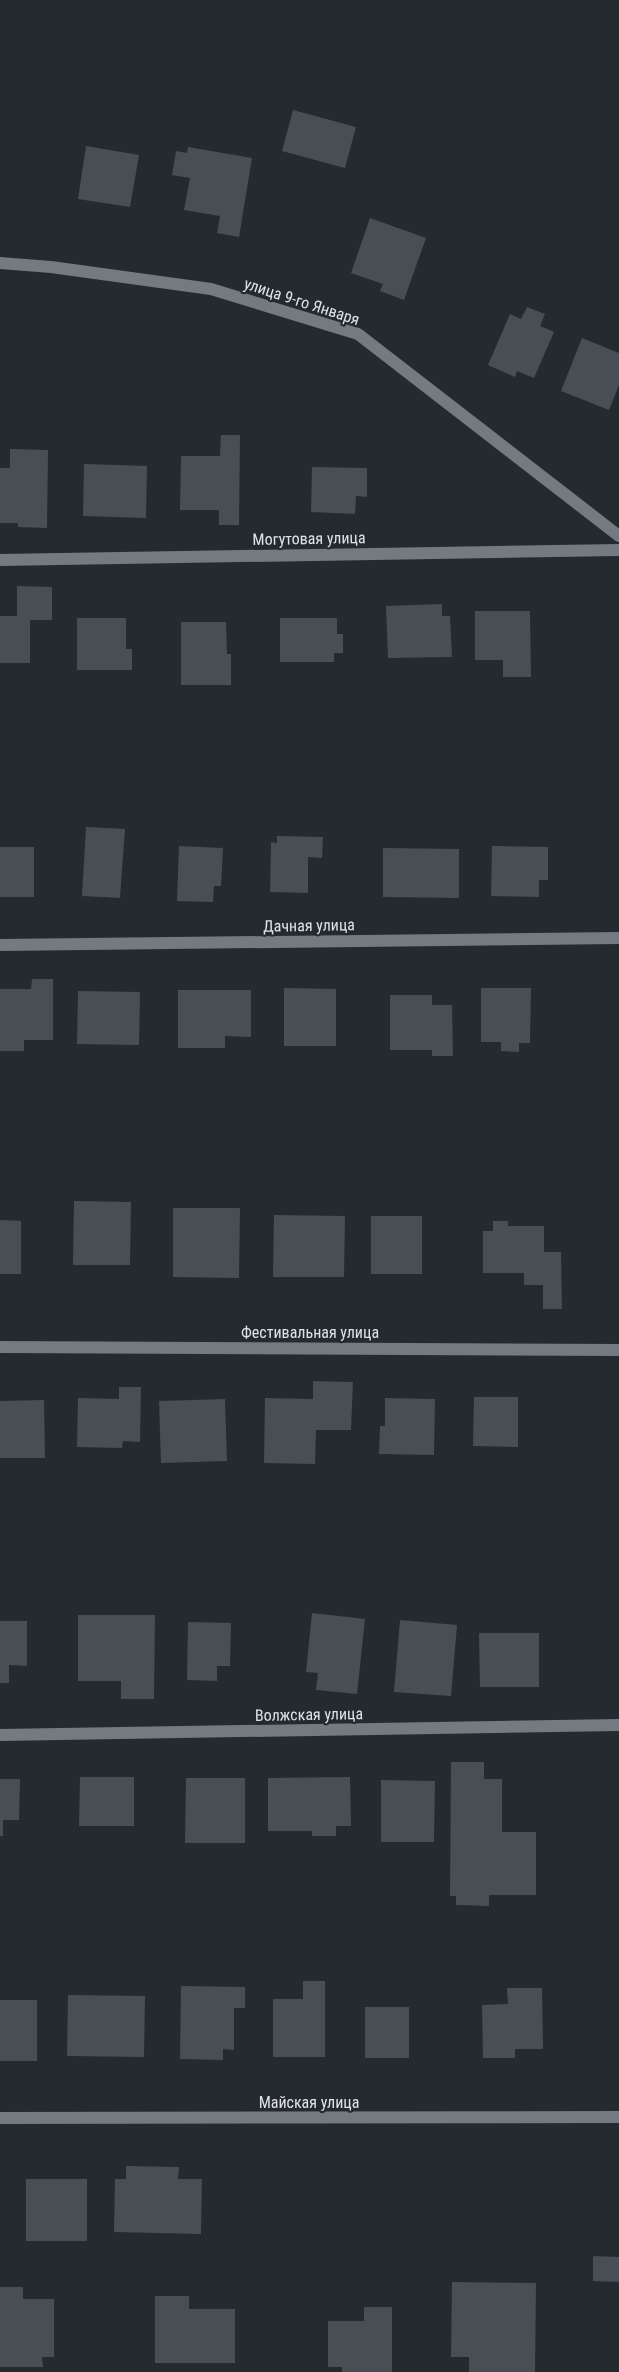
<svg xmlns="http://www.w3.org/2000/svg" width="619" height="2372" viewBox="0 0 619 2372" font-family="'Roboto Condensed',sans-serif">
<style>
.building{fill:#494e54}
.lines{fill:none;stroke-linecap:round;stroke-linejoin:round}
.street{stroke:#747a80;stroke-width:12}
.labels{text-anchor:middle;stroke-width:4.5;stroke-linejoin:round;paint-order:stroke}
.street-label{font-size:16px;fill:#e0e3e6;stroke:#252a2f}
</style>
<rect width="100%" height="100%" fill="#252a2f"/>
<path class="building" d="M293,110L356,127L345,168L282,151Z
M86,146L139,155L130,207L78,199Z
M188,147L252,158L239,237L217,233L220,216L184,210L190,178L172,175L176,151L187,153Z
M370,218L426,238L404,300L380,291L383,284L351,273Z
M527,307L545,314L540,326L554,332L534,378L517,371L515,377L488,365L510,314L521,319Z
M582,338L619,353V385L609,410L561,391Z
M221,435H240L239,525H219V510H180L181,456H220Z
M10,449L48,450L47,528L18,527V523H0V468H10Z
M84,464L147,466L146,518L83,516Z
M312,467L367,468V497L356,496L355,514L311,512Z
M17,586L52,587V620H30V663H0V616H17Z
M442,604V616H450L452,657L388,658L386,606Z
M475,611H530L531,677H503V660H475Z
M77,618H126V649H132V670H77Z
M280,618H337V634H343V653H334V662H280Z
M181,622H226L227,654H231V685H181Z
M86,827L125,829L120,898L82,896Z
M277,836L323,837L322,858L308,857V893L270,892L271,842L277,843Z
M179,846L223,848L221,886H214L213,902L177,901Z
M492,846L548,847V880H539V897L491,896Z
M0,847H34V897H0Z
M383,848L459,849V898L383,897Z
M32,979H53V1040H24V1051H0V989H31Z
M284,988L336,989V1046H284Z
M481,988H531L530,1043H519V1052L501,1051V1042H481Z
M178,990H251V1037L225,1036V1048H178Z
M78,991L140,992L139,1045L77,1044Z
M390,995H432V1005H452L453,1056H432V1050H390Z
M74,1201L131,1202L130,1265H73Z
M173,1208H240L239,1278L173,1277Z
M274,1215L345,1216L344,1277H273Z
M371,1216H422V1274H371Z
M0,1220L21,1221V1274H0Z
M493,1221H508V1226H544V1252H561L562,1309H543V1285H524V1273H483V1231H493Z
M313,1381L353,1382L351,1430H316L315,1464L264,1463L265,1398L313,1399Z
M119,1387H141L140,1442L123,1441L122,1448L77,1447L78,1398L119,1399Z
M474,1397H518V1447L473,1446Z
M385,1398L435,1399L434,1455L379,1454L380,1426H385Z
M225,1399L227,1461L161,1463L159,1401Z
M44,1400L45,1458H0V1401Z
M312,1613L365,1619L357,1694L316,1690L318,1673L306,1672Z
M78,1615H155L154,1699H121V1681H78Z
M400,1620L457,1625L451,1696L394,1692Z
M0,1621H27V1666L9,1665V1683H0Z
M188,1622L231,1623L230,1666H217V1681L187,1680Z
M479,1633H539V1687H480Z
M451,1762H484V1779H502V1832H536V1895H489V1906L456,1905V1896H450Z
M80,1777H134V1826H79Z
M350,1777L351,1826H336V1836H312V1831H268V1778Z
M186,1778H245V1843H185Z
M0,1779H20L19,1820H3V1836H0Z
M381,1780L435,1781L434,1842H381Z
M303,1981H325V2057H273V1999H303Z
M181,1986L245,1987V2008H234V2050L223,2049V2060L180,2059Z
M507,1988H542L543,2049H515V2058H483L482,2005L508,2004Z
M68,1995L145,1996L144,2057L67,2056Z
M0,2000H37V2061H0Z
M365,2007H409V2058H365Z
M126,2166L179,2167L178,2179H202L201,2234L114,2232L115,2179H126Z
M26,2179H87V2241H26Z
M593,2256L619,2257V2282L593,2281Z
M452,2282L536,2283L535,2372H469V2357H451Z
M0,2287H23V2299H54V2357H42L43,2367H0Z
M155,2296H189V2309H235V2363H155Z
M364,2307H392V2372H342V2367H328V2321H364Z"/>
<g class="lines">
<path class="street" d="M0,263L51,267L211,289L358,334L619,536
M0,560L619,550
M0,945L619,938
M0,1347L619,1350
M0,1735L619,1725
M0,2118L619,2117"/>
</g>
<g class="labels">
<g class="street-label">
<text transform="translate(302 301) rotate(18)" y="6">улица 9-го Января</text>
<text transform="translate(309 538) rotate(-1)" y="6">Могутовая улица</text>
<text transform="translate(309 925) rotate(-1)" y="6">Дачная улица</text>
<text x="310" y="1338">Фестивальная улица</text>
<text transform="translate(309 1714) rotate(-1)" y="6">Волжская улица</text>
<text x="309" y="2108">Майская улица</text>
</g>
</g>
</svg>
